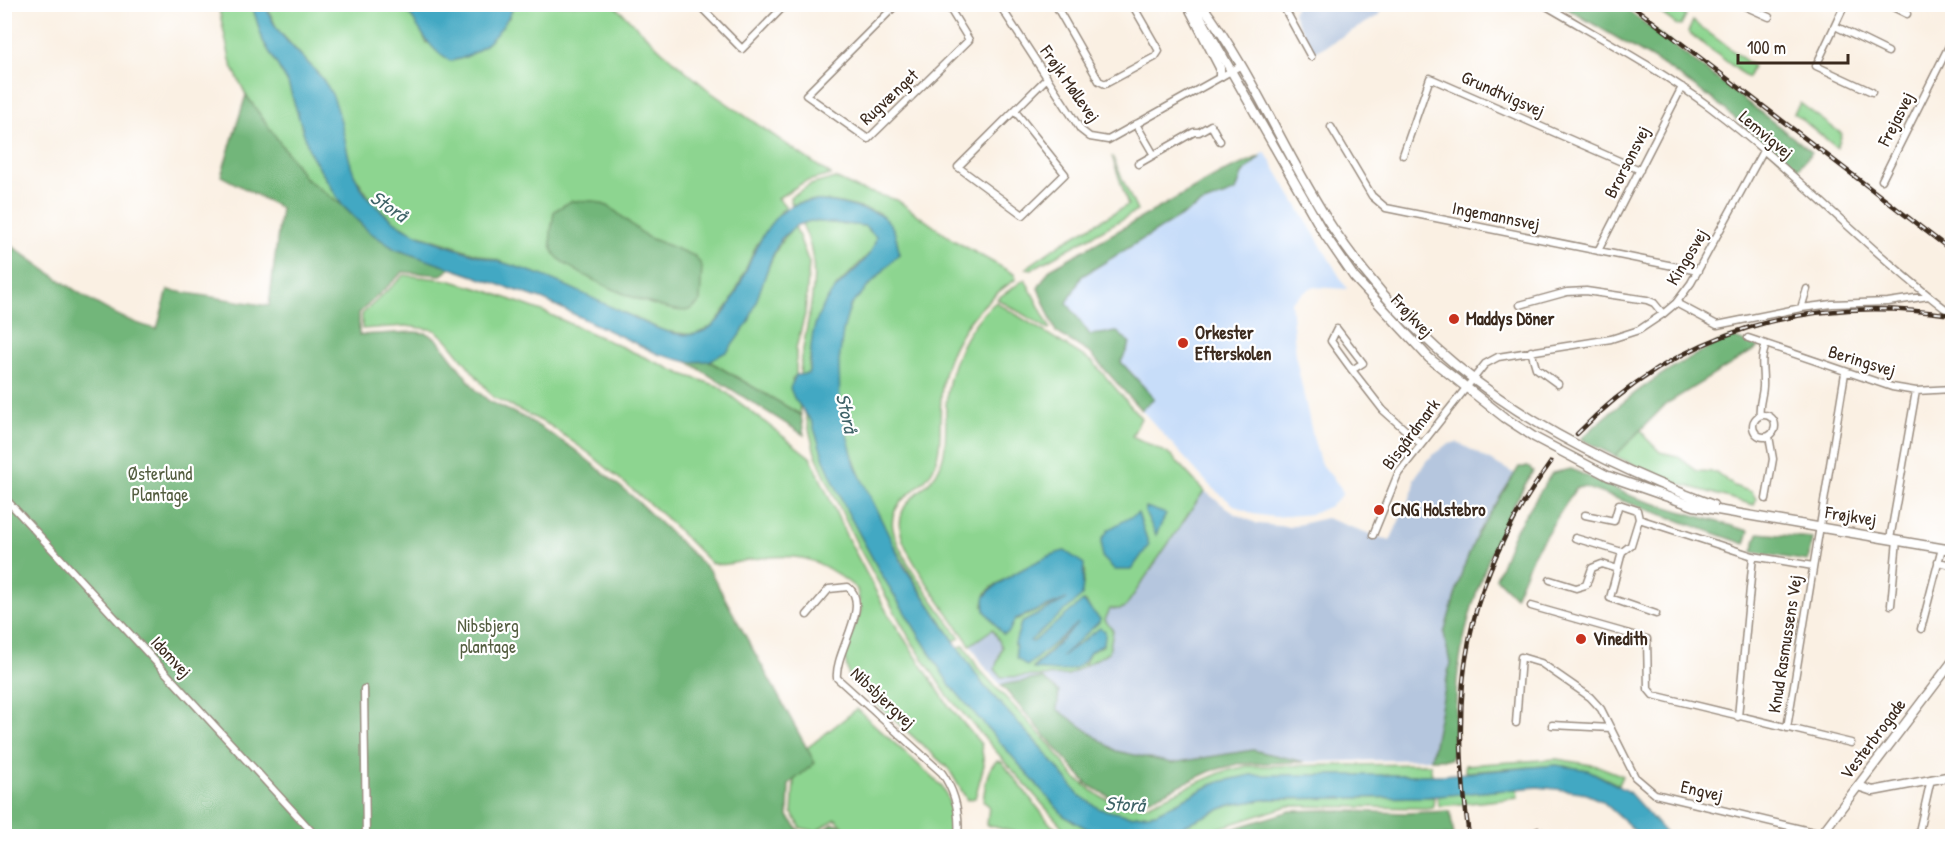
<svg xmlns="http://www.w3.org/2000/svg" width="1957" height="841" viewBox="0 0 1957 841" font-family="'Patrick Hand',sans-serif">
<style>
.built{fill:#c7ddf9}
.industrial{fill:#b5c6de}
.green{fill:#8dd590;stroke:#648057;stroke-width:1.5;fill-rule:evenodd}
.forest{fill:#72b67a;stroke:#56704c;stroke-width:1.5}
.water{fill:#43a8c3;stroke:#3f6970;stroke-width:1.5}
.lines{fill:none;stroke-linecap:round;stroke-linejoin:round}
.street-casing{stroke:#9a8d80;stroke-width:9}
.secondary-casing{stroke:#9a8d80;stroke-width:11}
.street{stroke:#fff;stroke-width:6}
.secondary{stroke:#fff;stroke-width:8}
.rail-casing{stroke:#3b2a1e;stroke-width:4.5}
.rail{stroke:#fff;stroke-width:2;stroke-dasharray:7;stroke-linecap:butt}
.poi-dot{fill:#c8321e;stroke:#fff;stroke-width:2}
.labels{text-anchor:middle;stroke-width:4.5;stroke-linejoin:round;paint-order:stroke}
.street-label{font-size:18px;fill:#3b2a1e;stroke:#fff}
.poi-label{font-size:18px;font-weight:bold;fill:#3b2a1e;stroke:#fff;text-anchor:start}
.park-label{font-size:18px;fill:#545d40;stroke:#fff}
.water-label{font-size:20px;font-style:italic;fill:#3f6368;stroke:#fff}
</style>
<rect width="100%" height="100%" fill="#fff"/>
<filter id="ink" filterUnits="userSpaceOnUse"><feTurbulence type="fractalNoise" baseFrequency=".0167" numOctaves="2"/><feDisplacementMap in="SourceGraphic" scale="12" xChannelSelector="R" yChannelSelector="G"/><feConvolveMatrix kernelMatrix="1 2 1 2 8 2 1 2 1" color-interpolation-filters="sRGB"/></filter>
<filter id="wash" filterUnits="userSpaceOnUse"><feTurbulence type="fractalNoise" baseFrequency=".008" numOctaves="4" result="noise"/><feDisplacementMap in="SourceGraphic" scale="24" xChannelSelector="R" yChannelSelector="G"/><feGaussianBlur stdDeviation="1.35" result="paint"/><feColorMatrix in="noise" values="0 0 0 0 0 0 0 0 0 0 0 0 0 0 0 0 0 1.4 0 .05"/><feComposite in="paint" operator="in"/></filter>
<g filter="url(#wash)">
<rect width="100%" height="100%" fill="#faf0e3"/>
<path class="built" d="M1265,152L1347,289L1312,287L1291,302L1296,359L1313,437L1320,462L1341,488L1342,495L1330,506L1312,514L1274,517L1253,514L1234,505L1211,487L1091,354L1056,332L1038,288Z"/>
<path class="industrial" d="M1296,4H1384V5L1378,16L1313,53L1293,13Z
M1457,442L1515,474L1477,534L1444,633L1450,663L1431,759L1304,762L1253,750L1172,763L1115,751L1057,709L1042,678L1001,685L987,670L947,610L1171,455L1207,493L1235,514L1258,524L1289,527L1326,518L1390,541L1414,488V479L1427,460L1446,445Z"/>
<path class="green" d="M266,4L403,5L415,20L427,43L509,18L514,5H614L662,51L712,93L831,175L804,182L778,198L787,208L782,210L756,246L731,302L713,326L694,335L664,331L538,274L414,233L395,222L372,202L350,168L345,141L322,78L277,29Z
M218,5H252L263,41L288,83L310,153L342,205L305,178L246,95L231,64Z
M1650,5H1672L1686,16L1681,26L1677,25Z
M1693,21L1753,66L1748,78L1688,32Z
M1800,103L1842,134L1837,148L1794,113Z
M1112,156L1137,211L1032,269L1026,268L1062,243L1128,205Z
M835,178L858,189L897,200L953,240L1014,274L1016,279C975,306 943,347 941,398C939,421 943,445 934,467C925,489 887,499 893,529C899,559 942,611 960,638L954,641C896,555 803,415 850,308C856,295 887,267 899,254L879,213C852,206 820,194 792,205L790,197L810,185Z
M810,221L865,226L876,237L874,249L836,287L811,347L808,374L800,375C803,321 828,276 802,224Z
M795,226L809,263L805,314L796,348V375L792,379C794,392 800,402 801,415L709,361C766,332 752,266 795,226Z
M404,275L448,280L487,291L542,311L682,374L718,386L811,458L846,535L888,614L948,705L981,744L984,765L975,798L967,800L949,769L850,680L844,655L861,610L857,589C818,557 798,551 748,560C737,562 723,567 711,563L665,517L590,454L549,425L493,397L448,341L435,330L406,326L362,329V314Z
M1025,279L1050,328L1048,329L997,299Z
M996,302L1093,362L1141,418L1132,436L1171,455L1204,491L1126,606L1121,609H1110L1105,620L1113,631L1109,652L1068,675L1001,677L995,669L1002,647L993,629L970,645C955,622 904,556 901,533C895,495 928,495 940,466C948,447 945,427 946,407C947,370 966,325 996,302ZM1065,551L1085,570L1081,596L1030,640L1033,642L1085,601L1099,622L1061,657L1104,645L1090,652L1085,663L1033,667L1078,622L1017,658L1015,644L1021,623L1067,599L1013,621L983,606C984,601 984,596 987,592C997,581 1050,554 1065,551Z
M804,409L812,422L825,462L846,509L880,572L1017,761L1064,816L1093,832L1108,836H1076L1065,830L947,695L910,639L859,548L835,498L815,453Z
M1641,429L1646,438L1660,452L1677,456L1697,471L1716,472L1734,486L1752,492L1756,499L1754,505L1673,482L1615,456Z
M964,645L978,668L1052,747L1074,777L1101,797L1128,806L1147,805L1222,772L1247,766L1430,764L1432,775H1251L1215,783L1156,813L1130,816L1100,809L1079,795L1043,750L984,686L958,648Z
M857,709L942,786C951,802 954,818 953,836H852L836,819L816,831L801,828L792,813L794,780L814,763L807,748Z
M1557,759L1598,766L1623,776L1619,785L1588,770L1556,765L1465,772V765Z
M997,761L1002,762L1051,825L1069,836H1029L987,825L989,806L983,801C985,789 986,768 997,761Z
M1517,789L1518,798L1440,806L1438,804L1437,796Z
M1434,797L1433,807L1426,808L1288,806L1194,836H1160L1230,805L1269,799Z"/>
<path class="forest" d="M1561,5H1621L1812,152L1796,171L1715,101L1663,65Z
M246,95L305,178L342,205L368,231L395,249L451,268L441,275L403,272L359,313V335L414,332L426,333L437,339L476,390L489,401L529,420L574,449L633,497L710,571L815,763L789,784L788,816L801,833L818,835L833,824L839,825L849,836H5L4,241C50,271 104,318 157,329L168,290L269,306L281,208L221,176Z
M1261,156L1242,174L1236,191L1199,205L1082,276L1067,303L1090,335L1117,332L1130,343L1121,362L1154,398L1141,410L1091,354L1056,332L1038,288L1050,269L1221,173Z
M571,201H594L610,207L647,237L695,256L702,266L700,302C697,304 693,309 689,310C669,317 564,272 554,253C547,240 553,224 554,211Z
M1732,337L1759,347L1666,404L1615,456L1581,439C1630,393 1671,364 1732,337Z
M709,361L801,415L804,435L688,362Z
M1519,467H1528L1533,471C1495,534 1468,599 1458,672C1454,701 1458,731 1451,759H1431L1450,663L1444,633L1462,572L1477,534Z
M1571,469L1636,498L1749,531L1745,544L1584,487L1576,488L1533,555L1515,597L1496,578L1514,533L1552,473Z
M1758,533L1812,538L1808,561L1752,552Z
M1042,678L1059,692L1057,709L1116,751L1172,763L1253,750L1304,762L1238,764L1211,771L1150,799L1128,801L1108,796L1088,785L1001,685Z
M1322,810L1405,813L1450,811L1454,836H1210L1290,811Z"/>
<path class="water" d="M252,5H266C276,44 319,62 334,99C349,136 343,174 374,204C385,215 399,226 414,233C452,250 495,259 535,273C564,283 593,299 622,312C642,321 671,339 695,334C751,322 743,206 811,201C830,199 850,206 869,211C892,216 897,233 899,254L850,306L843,331L839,362L840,408L855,465L903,565L984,686L1043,750L1079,795L1100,809L1130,816L1156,813L1215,783L1251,775H1443L1556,765L1588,770L1628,791L1668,836H1641L1602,801L1581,792L1538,787L1427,797L1269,799L1230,805L1160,836H1108L1093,832L1064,816L949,684L880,572L846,509L825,462L812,422L794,398L790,388L796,375L808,374C812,366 810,356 811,347C812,330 818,313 828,298C841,278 873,262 876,237L865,226L810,221L795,226L781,239L771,259L749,322L728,351L709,361L688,362L658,354L544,300L395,249L368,231L342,205L310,153L288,83L263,41Z
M403,5H514C504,31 478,58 450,61C426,48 419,25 403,5Z
M1146,507L1166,514L1156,535L1145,512Z
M1138,513L1149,545L1131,570H1115L1102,557V539L1109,529Z
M1065,551L1084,564L1082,596L1030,641L1033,642L1083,601L1100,619L1099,622L1061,657L1100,628L1105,631C1106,647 1100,645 1090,652C1078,677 1056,671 1033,669L1078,623L1027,666L1017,658L1015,643L1021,623L1067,599L1015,619L1009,632L1003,634L985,611L984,599C989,584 1048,554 1065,551Z"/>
</g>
<g filter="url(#ink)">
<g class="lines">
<g class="street-casing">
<path id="street" d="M698,4L742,49L786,4
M897,4L806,95L868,139L969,40L947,4
M999,4L1081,130L1090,137L1108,140L1240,66
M1055,4L1099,81L1105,84L1155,57L1159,51L1132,4
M1282,4L1311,57
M1543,4C1599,37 1657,68 1710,107C1795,171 1867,250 1952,314
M1740,4L1769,17
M1845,4L1816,66L1872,92
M1887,4L1907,14
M1835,26L1888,52
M1015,111L1065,174L1023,215L958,167L1047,78
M1136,124L1154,155
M1331,127L1372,196L1386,208L1698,271
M1403,155L1430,78L1640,170
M1138,164L1194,132H1199L1211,125L1220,141
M1882,180L1952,40
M1598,251L1682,87
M1676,303L1717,325L1801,308L1832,304L1888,302L1929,296
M1520,305L1567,292L1586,291L1647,300L1654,303L1663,314
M1801,308L1807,289
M1748,338L1892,387L1916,391L1952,389
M1531,351L1536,368L1558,384
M1352,370L1331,341L1337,329L1363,363L1352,370L1383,410L1421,444
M1753 426a11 11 0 1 1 22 0a11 11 0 1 1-22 0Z
M1760,415C1758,403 1764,394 1763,382C1763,364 1760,363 1766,344
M4,497L316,836
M1766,499L1773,459L1769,436
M1585,515L1614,521L1619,504L1637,510L1639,519
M1373,535L1398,474L1485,364L1498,357L1611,339L1639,330L1663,314L1676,303L1691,283L1763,151
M1575,538L1622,552
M1890,539L1916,391
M1938,562L1952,565
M1550,580L1576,588L1586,585L1592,568L1602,564L1618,569
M1891,605L1897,540
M1531,606L1647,639L1648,689L1653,695L1851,743
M1656,614L1610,598L1622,552L1631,545L1639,519L1753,556L1813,566
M807,615L829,589L848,587C872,605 834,653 837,678L942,773C956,793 960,813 958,836
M1921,629L1942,548
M364,689L366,836
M1738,717L1753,556
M1516,723L1521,657L1541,663L1590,697L1601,709L1635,777L1655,794L1822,834
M1552,725L1611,728
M1787,728L1845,373
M1528,836L1538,831L1554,836
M1918,836L1931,779"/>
</g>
<g class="secondary-casing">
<path id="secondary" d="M1187,4L1220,68V76
M1193,4L1323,232L1354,277L1429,358L1505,418L1534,437L1608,476L1694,506L1952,550
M1201,4C1253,73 1285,155 1332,227C1428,371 1554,446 1713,505
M1858,786L1873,791L1952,776
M1820,836L1952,662"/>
</g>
<use href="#street" class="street"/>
<use href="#secondary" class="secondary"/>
<g class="rail-casing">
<path id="rail" d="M1630,4L1952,251
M1577,434C1679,329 1810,294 1952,315
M1469,836C1449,690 1462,584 1551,462"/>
</g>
<use href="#rail" class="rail"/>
</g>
</g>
<g class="poi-dot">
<circle cx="1454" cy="319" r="6"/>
<circle cx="1183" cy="343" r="6"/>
<circle cx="1379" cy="510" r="6"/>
<circle cx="1581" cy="639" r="6"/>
</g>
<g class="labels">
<g class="street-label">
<text transform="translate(1070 84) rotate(55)" y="6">Frøjk Møllevej</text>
<text transform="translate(1503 94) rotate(24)" y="6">Grundtvigsvej</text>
<text transform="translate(889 97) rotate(-43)" y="6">Rugvænget</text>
<text transform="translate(1896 119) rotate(-63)" y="6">Frejasvej</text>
<text transform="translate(1766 135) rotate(40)" y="6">Lemvigvej</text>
<text transform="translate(1627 162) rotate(-63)" y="6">Brorsonsvej</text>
<text transform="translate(1496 216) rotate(11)" y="6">Ingemannsvej</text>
<text transform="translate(1687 257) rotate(-59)" y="6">Kingosvej</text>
<text transform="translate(1412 316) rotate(47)" y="6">Frøjkvej</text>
<text transform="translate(1862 361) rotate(17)" y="6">Beringsvej</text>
<text transform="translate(1411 434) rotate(-53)" y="6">Bisgårdmark</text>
<text transform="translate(1851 516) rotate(9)" y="6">Frøjkvej</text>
<text transform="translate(1785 644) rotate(-81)" y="6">Knud Rasmussens Vej</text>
<text transform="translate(171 657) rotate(47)" y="6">Idomvej</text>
<text transform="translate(883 698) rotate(43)" y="6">Nibsbjergvej</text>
<text transform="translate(1873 739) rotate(-53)" y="6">Vesterbrogade</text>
<text transform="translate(1702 791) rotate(13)" y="6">Engvej</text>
</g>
<g class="poi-label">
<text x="1466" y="325">Maddys Döner</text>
<text x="1195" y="339">Orkester<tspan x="1195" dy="21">Efterskolen</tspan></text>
<text x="1391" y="516">CNG Holstebro</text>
<text x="1593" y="645">Vinedith</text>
</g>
<g class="park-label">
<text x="160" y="480">Østerlund<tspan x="160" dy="21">Plantage</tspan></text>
<text x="488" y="632">Nibsbjerg<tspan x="488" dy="21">plantage</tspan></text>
</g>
<g class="water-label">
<text transform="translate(389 206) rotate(34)" y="7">Storå</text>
<text transform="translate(847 413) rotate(77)" y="7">Storå</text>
<text transform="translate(1125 804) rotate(3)" y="7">Storå</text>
</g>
</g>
<rect width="1957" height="841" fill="none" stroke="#fff" stroke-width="24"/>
<path d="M1738 54v9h110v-9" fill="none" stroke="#3b2a1e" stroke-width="3"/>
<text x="1747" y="54" font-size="18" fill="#3b2a1e" stroke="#ffffff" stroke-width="4.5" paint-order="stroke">100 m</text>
</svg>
